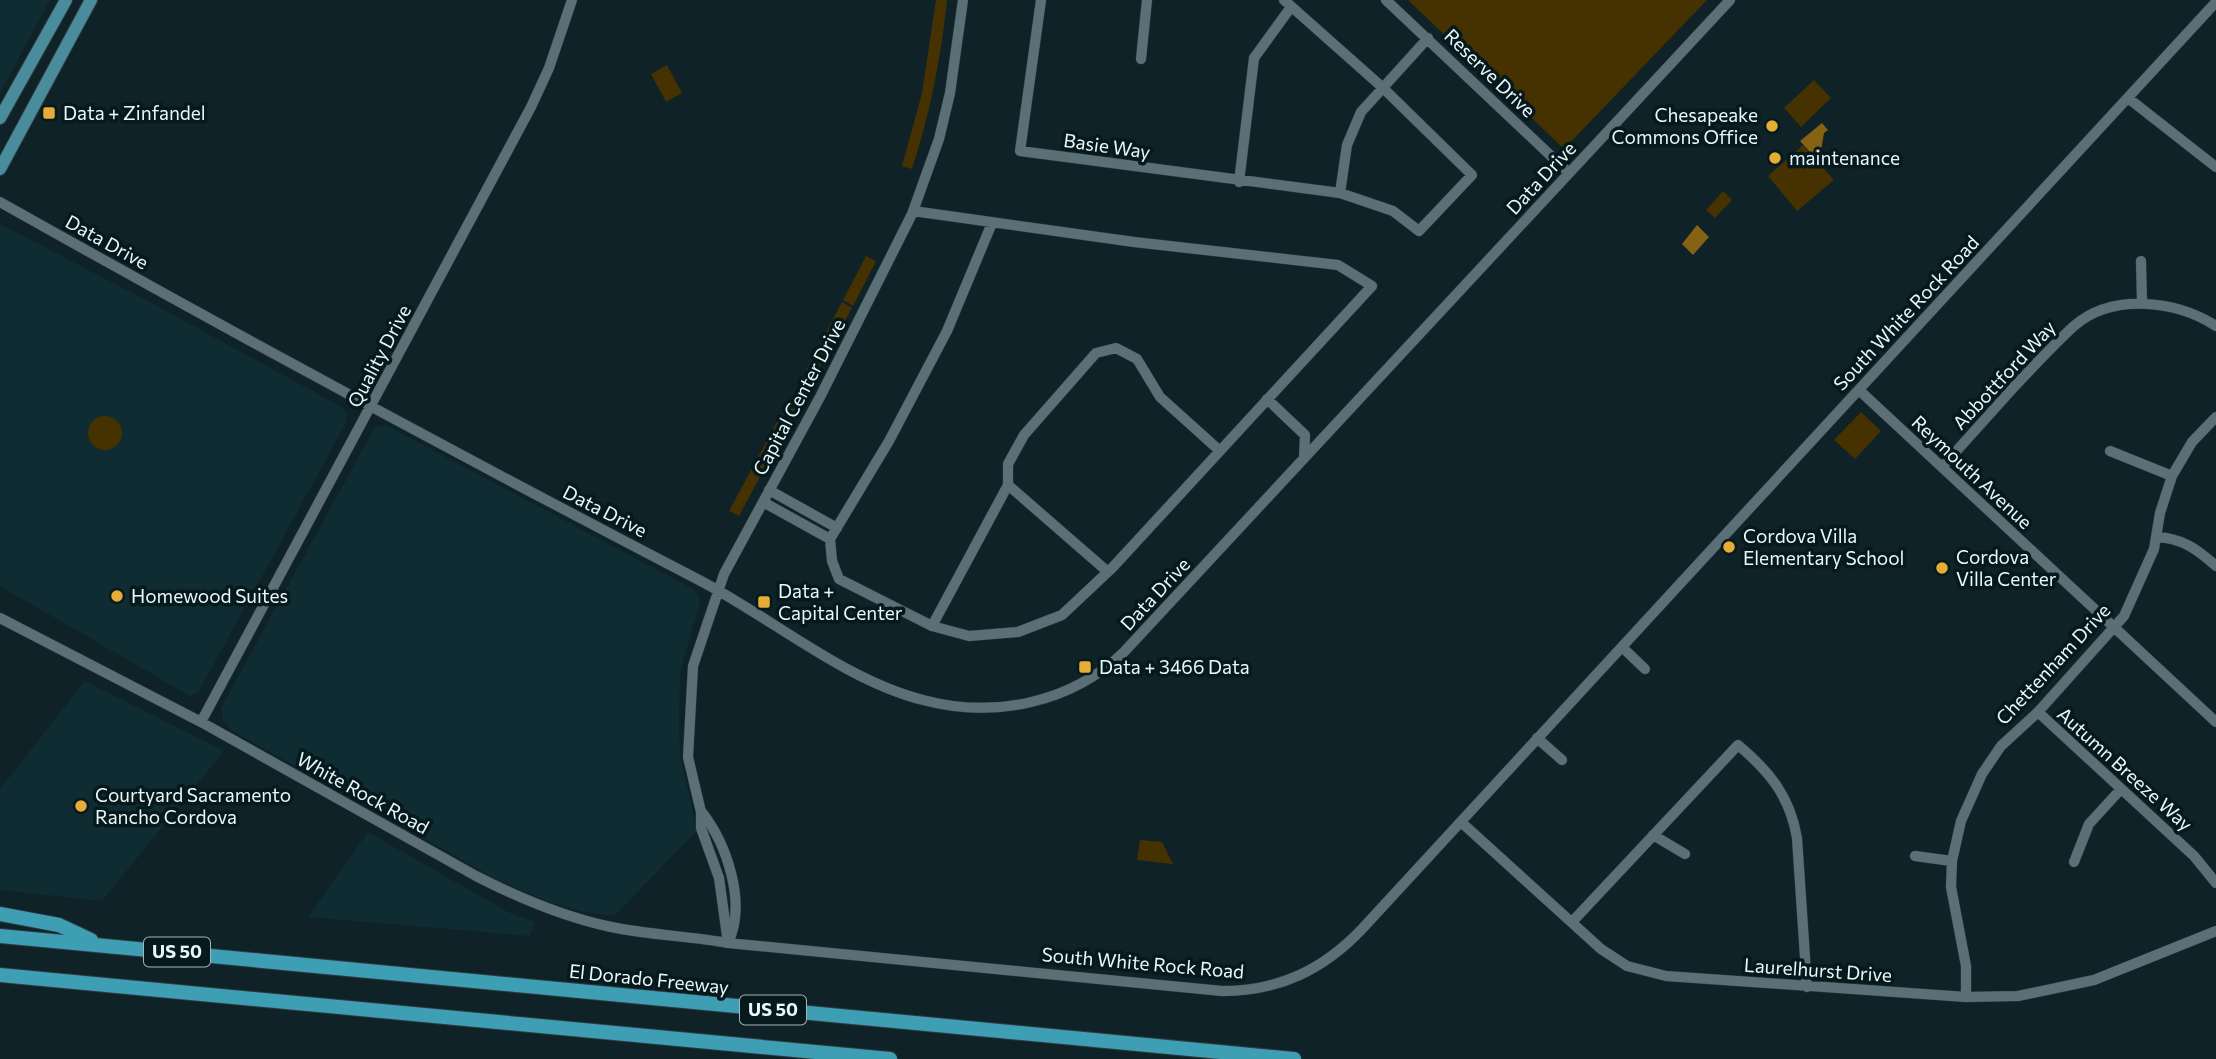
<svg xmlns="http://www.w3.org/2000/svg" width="2216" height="1059" viewBox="0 0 2216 1059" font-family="Commissioner,sans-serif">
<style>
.built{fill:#0f2c33}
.green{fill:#463101}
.water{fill:#866215}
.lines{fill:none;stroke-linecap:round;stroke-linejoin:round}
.minor-casing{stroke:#2f3a3f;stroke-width:11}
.major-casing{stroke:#2f3a3f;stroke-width:14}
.highway-casing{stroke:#2f3a3f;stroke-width:16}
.minor{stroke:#5a7076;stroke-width:10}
.major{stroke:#498c9b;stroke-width:12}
.highway{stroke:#3d9eb4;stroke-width:14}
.poi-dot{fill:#e6ad36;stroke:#06191d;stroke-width:2.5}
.labels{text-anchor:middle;stroke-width:7;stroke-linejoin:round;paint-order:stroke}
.shield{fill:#06191d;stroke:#a6b4b8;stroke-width:2}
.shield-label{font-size:18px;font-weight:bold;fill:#ebf7fa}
.street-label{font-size:19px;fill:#ebf7fa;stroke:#06191d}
.poi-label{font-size:19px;fill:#ebf7fa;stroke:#06191d;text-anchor:start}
</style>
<rect width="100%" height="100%" fill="#0f2227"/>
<path class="built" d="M0,0H50L0,93Z
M0,224L150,302L340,406L347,413L346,423L198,693L190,696L0,586Z
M386,425L693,589L698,595L700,601L680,673L679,727L680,755L697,831L614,916L584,912L548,902L496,879L231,730L223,720L221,708L265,627L375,427Z
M85,681L224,751L102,901L0,890V789Z
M368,832L510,913L535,922L530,936L308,917Z"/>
<path class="green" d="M936,0H947C941,58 930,114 912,169L902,166L922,93Z
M1408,0H1707L1564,149Z
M667,65L682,93L666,102L651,74Z
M1814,80L1831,98L1801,127L1784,108Z
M1803,145L1834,180L1797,211L1768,176Z
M1723,191L1732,200L1715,218L1706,210Z
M866,256L876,261L853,306L843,300Z
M842,302L852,308L815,375L806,370Z
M786,405L796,410L739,516L729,511Z
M1861,412L1881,431L1855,459L1834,440Z
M88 433a17 17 0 1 1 34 0a17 17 0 1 1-34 0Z
M1140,840L1162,842L1173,864L1137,860Z"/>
<path class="water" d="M1822,123L1828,130L1824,133L1819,162L1800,141Z
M1697,225L1709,237L1693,255L1682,244Z"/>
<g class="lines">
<g class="minor-casing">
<path id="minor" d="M1041,0L1020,151L1340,193L1393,211L1419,231L1472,175L1382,87L1284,0
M1386,0L1569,173
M1141,59L1147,0
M2128,98L2216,167
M1239,182L1254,58L1291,7
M1340,193L1347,145L1361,112L1428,38
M0,202C231,332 464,458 699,580C772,618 844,680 923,700C994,719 1071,703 1124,652L1730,0
M913,211L1134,242L1338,265L1372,286L1113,567L1062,615L1018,632L969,636L932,626L839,579L832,561L830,539L889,441L947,331L992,223
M2141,261L2142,303
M1859,390L2216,722
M1267,399L1305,435L1304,458
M2110,451L2172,476
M1942,467C1966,440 1990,414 2014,387C2034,366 2053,345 2074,326C2113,292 2177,301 2216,326
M1008,485V464L1024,435L1096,353L1116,348L1137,359L1160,397L1220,451
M769,490L837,528
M763,502L830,539
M2156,537C2182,538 2197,549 2216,566
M0,618L201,722L476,876C519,898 564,917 611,927C650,935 689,936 728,943L1222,991C1279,991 1323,970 1362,929L2216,2
M932,626L1008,485L1108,572
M1622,647L1645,669
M2038,712L2194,856L2216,883
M201,722L531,107L549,68L572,0
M1537,738L1562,760
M701,811C727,844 747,903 728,943
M1461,822L1601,949L1627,966L1666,976L1966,997L2018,996L2094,980L2216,931
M1653,835L1685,854
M1915,856L1952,861
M2074,862L2089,824L2121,789
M1572,922L1738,745C1769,771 1790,796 1797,838L1807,987
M728,943L719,878L701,828V812L688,757L693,666L724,574L820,397L912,214L939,139L950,93L963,0
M1966,997V966L1951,887L1952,861L1961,821L1982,774L2001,746L2038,712L2124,616L2154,549L2160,513L2172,476L2192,442L2216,417"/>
</g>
<g class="major-casing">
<path id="major" d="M0,118L66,0
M0,169L91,0"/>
</g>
<g class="highway-casing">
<path id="highway" d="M0,914L59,925L91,940
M0,936L1294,1059
M0,975L890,1059"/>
</g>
<use href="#minor" class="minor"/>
<use href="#major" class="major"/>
<use href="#highway" class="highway"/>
</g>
<g class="poi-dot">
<rect x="42" y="106" width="14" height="14" rx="3.5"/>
<circle cx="1772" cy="126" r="7"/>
<circle cx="1775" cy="158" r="7"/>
<circle cx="1729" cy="547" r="7"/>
<circle cx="1942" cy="568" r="7"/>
<circle cx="117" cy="596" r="7"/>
<rect x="757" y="595" width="14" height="14" rx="3.5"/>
<rect x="1078" y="660" width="14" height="14" rx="3.5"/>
<circle cx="81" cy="806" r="7"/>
</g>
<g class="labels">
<g class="shield">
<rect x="144" y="937.5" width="66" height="29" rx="5"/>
<rect x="740" y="995.5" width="66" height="29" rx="5"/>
</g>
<g class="shield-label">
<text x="177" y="958">US 50</text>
<text x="773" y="1016">US 50</text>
</g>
<g class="street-label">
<text transform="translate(1490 73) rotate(44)" y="7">Reserve Drive</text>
<text transform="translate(1107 146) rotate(8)" y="7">Basie Way</text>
<text transform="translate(1541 178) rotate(-47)" y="7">Data Drive</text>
<text transform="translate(107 242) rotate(29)" y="7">Data Drive</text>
<text transform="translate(1906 313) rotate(-47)" y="7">South White Rock Road</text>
<text transform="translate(379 356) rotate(-62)" y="7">Quality Drive</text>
<text transform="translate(2004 375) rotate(-47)" y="7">Abbottford Way</text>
<text transform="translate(799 397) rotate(-62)" y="7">Capital Center Drive</text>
<text transform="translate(1972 472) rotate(43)" y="7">Reymouth Avenue</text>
<text transform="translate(605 511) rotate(27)" y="7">Data Drive</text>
<text transform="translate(1155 594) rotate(-47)" y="7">Data Drive</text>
<text transform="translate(2053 664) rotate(-47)" y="7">Chettenham Drive</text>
<text transform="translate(2125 769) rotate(42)" y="7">Autumn Breeze Way</text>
<text transform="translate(363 793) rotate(29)" y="7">White Rock Road</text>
<text transform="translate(1143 963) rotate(5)" y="7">South White Rock Road</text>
<text transform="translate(1818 970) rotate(4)" y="7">Laurelhurst Drive</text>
<text transform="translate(649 979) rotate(6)" y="7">El Dorado Freeway</text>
</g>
<g class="poi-label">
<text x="63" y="120">Data + Zinfandel</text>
<text x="1758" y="122" text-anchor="end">Chesapeake<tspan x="1758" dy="22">Commons Office</tspan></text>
<text x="1789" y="165">maintenance</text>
<text x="1743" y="543">Cordova Villa<tspan x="1743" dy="22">Elementary School</tspan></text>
<text x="1956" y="564">Cordova<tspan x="1956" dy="22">Villa Center</tspan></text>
<text x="778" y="598">Data +<tspan x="778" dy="22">Capital Center</tspan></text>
<text x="131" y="603">Homewood Suites</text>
<text x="1099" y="674">Data + 3466 Data</text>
<text x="95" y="802">Courtyard Sacramento<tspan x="95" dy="22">Rancho Cordova</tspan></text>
</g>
</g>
</svg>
